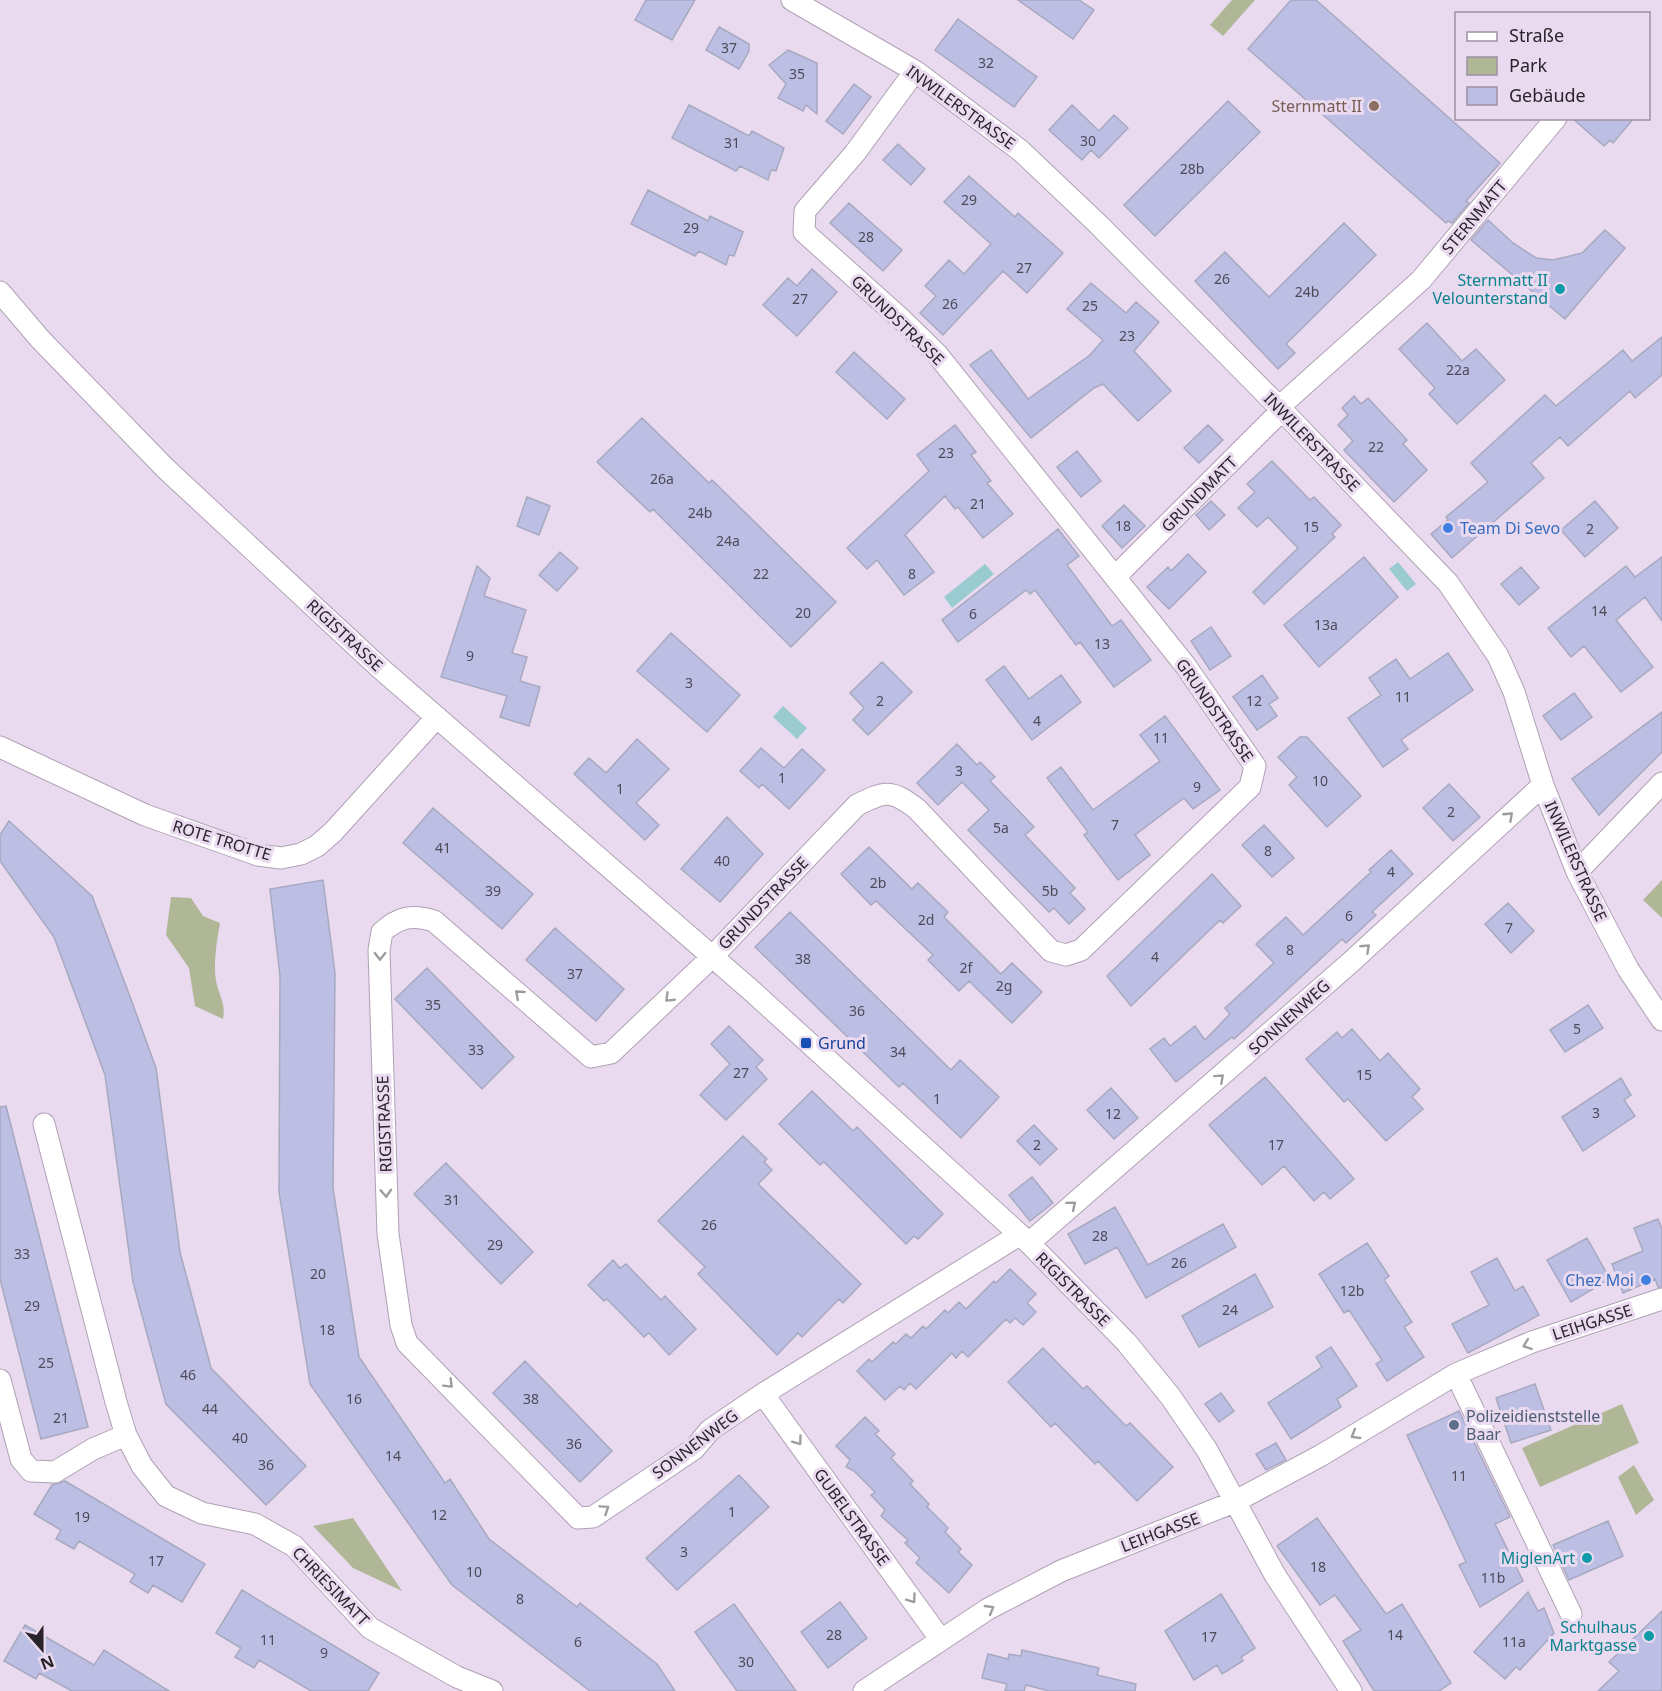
<svg xmlns="http://www.w3.org/2000/svg" width="1662" height="1691" viewBox="0 0 1662 1691" font-family="'Noto Sans',sans-serif">
<style>
.green{fill:#afb797}
.water{fill:#99cbd0}
.building{fill:#bcbee4;stroke:#a7a9c0;stroke-width:1.5}
.lines{fill:none;stroke-linecap:round;stroke-linejoin:round}
.minor-casing{stroke:#afa1b5;stroke-width:23}
.minor{stroke:#fff;stroke-width:21}
.oneway{stroke:#9f9ca0}
.education-dot{fill:#8d6e63;stroke:#eadaef;stroke-width:2}
.culture-dot{fill:#0f9aa8;stroke:#eadaef;stroke-width:2}
.shop-dot{fill:#3f7fe0;stroke:#eadaef;stroke-width:2}
.transit-dot{fill:#1a4fb4;stroke:#eadaef;stroke-width:2}
.service-dot{fill:#5c6f8a;stroke:#eadaef;stroke-width:2}
.labels{text-anchor:middle;stroke-width:6;stroke-linejoin:round;paint-order:stroke}
.number-label{font-size:14px;fill:#4e4a59}
.education-label{font-size:16px;fill:#785e54;stroke:#eadaef;text-anchor:end}
.street-label{font-size:16px;fill:#29232b;stroke:#eadaef}
.culture-label{font-size:16px;fill:#0d838f;stroke:#eadaef;text-anchor:end}
.shop-label{font-size:16px;fill:#366cbe;stroke:#eadaef;text-anchor:start}
.transit-label{font-size:16px;fill:#164399;stroke:#eadaef;text-anchor:start}
.service-label{font-size:16px;fill:#4e5e75;stroke:#eadaef;text-anchor:start}
</style>
<rect width="100%" height="100%" fill="#eadaef"/>
<path class="green" d="M1232,0H1255L1223,36L1210,25Z
M1662,880V918L1643,900Z
M171,897L191,898L203,916L220,923C217,941 213,963 216,981C219,996 226,1003 223,1019L195,1006L189,968L166,935Z
M1622,1404L1639,1443L1540,1487L1522,1448Z
M1634,1465L1654,1500L1636,1515L1618,1477Z
M353,1518L402,1591L353,1568L313,1526Z"/>
<path class="water" d="M1398,562L1416,584L1407,591L1389,569Z
M985,564L994,574L952,608L944,597Z
M783,706L807,728L797,739L773,717Z"/>
<path class="building" d="M646,0H695L672,40L635,20Z
M1018,0H1079L1094,10L1073,39Z
M1291,0H1316L1500,163L1466,201L1469,203L1452,223L1448,221L1446,223L1248,49Z
M958,19L1037,77L1014,107L935,50Z
M719,27L749,44V51L739,69L706,50Z
M788,50L817,63V114L806,105L803,111L778,98L786,84L769,65Z
M854,84L871,97L843,134L826,121Z
M1228,101L1260,132L1155,236L1124,205Z
M689,105L749,136L752,131L784,148L776,171L771,170L768,180L740,166L736,171L672,138Z
M1072,105L1099,131L1114,115L1128,128L1099,158L1091,150L1082,160L1049,130Z
M1572,118H1634L1613,143L1610,140L1604,146Z
M898,144L925,169L911,185L883,160Z
M969,176L1015,217L1018,213L1063,253L1027,293L1003,271L943,335L920,313L936,296L925,286L949,260L964,274L991,244L944,202Z
M648,190L708,221L710,216L743,232L734,256L729,255L726,265L699,251L695,256L631,224Z
M849,203L902,250L883,271L830,223Z
M1488,220L1513,243L1536,258L1553,260L1582,253L1605,230L1625,248L1565,319L1471,240Z
M1344,223L1376,255L1286,344L1295,353L1278,369L1195,281L1225,252L1269,297Z
M812,269L837,292L797,336L763,305L788,278L797,286Z
M1091,283L1126,313L1136,302L1159,322L1134,351L1171,391L1138,421L1103,384L1094,388L1031,438L970,365L991,350L1028,399L1090,355L1103,340L1067,309Z
M1427,323L1462,361L1476,349L1505,380L1457,424L1429,394L1435,388L1399,349Z
M1662,337V375L1635,398L1630,391L1568,446L1560,437L1531,463L1544,478L1452,558L1431,534L1448,520L1446,517L1488,482L1471,463L1545,395L1556,406L1623,350L1632,361Z
M854,352L905,399L887,419L836,372Z
M1354,396L1361,404L1368,398L1407,440L1403,444L1427,470L1394,502L1344,450L1353,441L1338,425L1348,415L1342,408Z
M642,418L709,483L712,480L836,602L791,647L653,509L650,512L597,462Z
M955,425L976,452L971,455L991,481L987,483L1013,514L983,538L958,507L955,509L945,496L905,535L934,572L904,595L877,560L867,569L847,548L929,471L917,455Z
M1208,425L1223,440L1199,463L1184,448Z
M1077,451L1101,481L1081,497L1057,467Z
M1272,461L1310,500L1314,497L1341,525L1332,534L1335,537L1264,604L1253,592L1298,548L1268,517L1257,527L1238,508L1255,492L1247,484Z
M527,497L550,506L539,535L517,526Z
M1211,501L1225,515L1209,530L1196,515Z
M1595,501L1618,528L1585,557L1561,530Z
M1124,505L1145,526L1122,548L1102,526Z
M1058,529L1079,556L1067,565L1112,626L1121,620L1151,660L1114,687L1080,642L1076,645L1035,590L1030,594L1026,590L958,642L942,620Z
M560,552L578,568L557,591L539,575Z
M1188,554L1206,572L1169,609L1147,587L1168,567L1171,571Z
M1364,557L1398,597L1319,667L1284,625Z
M1662,557V621L1645,597L1616,620L1653,667L1621,692L1584,646L1571,657L1548,628L1626,566L1635,577Z
M477,566L490,578L484,596L526,610L512,653L527,657L520,681L540,687L529,726L500,717L507,696L441,677Z
M1521,567L1539,588L1519,605L1501,584Z
M1211,627L1231,656L1210,670L1191,641Z
M671,633L740,695L707,732L637,671Z
M1448,653L1473,690L1401,740L1408,749L1383,767L1348,718L1381,695L1369,678L1396,659L1410,679Z
M882,662L912,692L868,735L853,720L864,708L850,693Z
M1004,666L1029,699L1061,675L1081,702L1032,740L986,680Z
M1262,675L1278,698L1269,704L1277,716L1257,730L1233,697Z
M1574,693L1592,717L1561,740L1543,716Z
M1662,712V752L1599,815L1572,779Z
M1165,716L1220,790L1193,809L1184,798L1135,835L1150,855L1118,880L1084,835L1088,832L1047,778L1061,767L1093,810L1160,761L1140,735Z
M1300,737H1307L1361,796L1327,827L1289,785L1297,777L1278,757Z
M637,739L669,769L636,803L659,825L645,840L574,774L589,758L606,773Z
M957,744L977,765L980,762L995,777L990,781L1034,827L1025,835L1075,888L1070,893L1085,909L1069,924L1054,908L1049,912L968,830L989,810L962,782L938,805L917,783Z
M761,748L784,768L802,749L825,770L789,809L762,784L759,788L740,771Z
M1449,784L1480,817L1453,841L1423,808Z
M433,808L533,894L502,929L403,843Z
M727,817L763,854L720,902L681,869Z
M9,821L92,896L132,1002L156,1068L180,1252L211,1368L306,1466L266,1505L166,1404L133,1282L105,1075L54,937L0,861V835Z
M1264,825L1294,858L1272,877L1242,845Z
M869,847L912,889L918,883L948,912L944,917L1001,974L1012,963L1042,992L1012,1023L969,981L959,991L928,960L933,955L876,901L871,905L841,874Z
M1391,850L1413,874L1372,912L1376,915L1346,943L1342,939L1234,1039L1232,1037L1176,1082L1150,1049L1164,1038L1170,1046L1195,1026L1205,1040L1230,1014L1225,1008L1274,963L1256,944L1286,917L1303,935L1371,872L1369,870Z
M1212,874L1241,906L1223,923L1220,920L1131,1006L1107,976Z
M323,880L335,973L333,1188L359,1357L445,1483L450,1479L489,1539L577,1607L580,1603L657,1664L675,1691H590L452,1585L310,1384L279,1192L280,976L270,889Z
M1508,903L1534,931L1511,953L1485,924Z
M790,912L951,1070L960,1060L999,1097L961,1138L903,1083L899,1087L755,947Z
M555,928L624,989L596,1021L526,960Z
M427,968L514,1057L482,1089L395,999Z
M1588,1005L1603,1028L1565,1052L1550,1030Z
M729,1026L763,1060L756,1067L767,1079L726,1120L700,1095L730,1064L711,1044Z
M1352,1029L1380,1061L1388,1053L1420,1089L1412,1097L1423,1109L1386,1141L1348,1099L1344,1102L1306,1059L1337,1032L1342,1038Z
M1265,1077L1354,1179L1330,1199L1324,1192L1314,1201L1284,1166L1262,1185L1209,1125Z
M1621,1078L1631,1095L1624,1100L1635,1116L1583,1151L1562,1117Z
M1111,1088L1138,1118L1114,1139L1087,1110Z
M812,1091L853,1131L857,1127L943,1214L918,1239L914,1236L906,1244L824,1162L820,1165L779,1124Z
M6,1106L88,1427L41,1439L0,1279V1107Z
M1034,1125L1057,1149L1040,1165L1017,1141Z
M743,1136L767,1159L764,1162L772,1170L758,1184L861,1284L843,1303L839,1299L802,1337L798,1333L777,1355L698,1274L705,1267L658,1221Z
M446,1163L533,1252L501,1284L414,1194Z
M1032,1177L1053,1203L1030,1221L1009,1195Z
M1115,1207L1148,1265L1223,1224L1236,1247L1146,1298L1117,1247L1085,1264L1068,1234Z
M1658,1219L1662,1229V1287H1658L1655,1279L1623,1293L1612,1264L1643,1251L1634,1228Z
M1587,1238L1610,1279L1571,1302L1547,1260Z
M1367,1243L1389,1276L1384,1280L1412,1322L1404,1327L1424,1357L1387,1381L1376,1364L1382,1360L1349,1310L1344,1313L1319,1274Z
M1497,1258L1515,1291L1523,1286L1539,1315L1468,1353L1452,1324L1489,1305L1471,1272Z
M613,1260L620,1268L626,1264L661,1300L665,1296L696,1329L669,1355L649,1333L644,1337L607,1299L604,1301L588,1285Z
M1010,1269L1036,1294L1027,1303L1036,1312L1023,1325L1015,1318L1010,1323L1006,1319L968,1357L962,1351L956,1358L952,1353L916,1389L910,1383L904,1390L900,1386L885,1400L857,1371L869,1359L872,1362L893,1342L896,1344L906,1334L911,1338L923,1326L926,1329L945,1310L948,1313L959,1302L966,1309L994,1281L996,1283Z
M1255,1274L1273,1307L1199,1347L1182,1316Z
M1331,1347L1357,1386L1337,1399L1341,1407L1291,1439L1268,1403L1322,1367L1316,1357Z
M1043,1348L1083,1389L1087,1386L1126,1426L1130,1423L1173,1467L1137,1501L1098,1461L1095,1464L1055,1423L1051,1427L1008,1382Z
M525,1361L612,1451L580,1482L493,1393Z
M1535,1384L1551,1430L1511,1443L1496,1398Z
M1221,1393L1234,1411L1219,1422L1205,1404Z
M1459,1411L1510,1517L1495,1524L1523,1581L1480,1607L1459,1565L1466,1562L1407,1435Z
M865,1417L879,1431L875,1434L895,1454L891,1458L913,1481L910,1484L929,1504L927,1507L948,1528L945,1532L961,1549L958,1552L972,1565L949,1593L916,1563L920,1558L905,1543L908,1540L881,1516L885,1510L871,1495L875,1492L854,1471L846,1467L850,1460L836,1446Z
M1276,1443L1286,1460L1266,1470L1256,1454Z
M739,1475L769,1507L677,1590L646,1558Z
M65,1481L205,1564L182,1602L153,1585L148,1593L130,1582L135,1574L79,1541L74,1549L56,1539L61,1530L34,1514L52,1485Z
M1317,1518L1386,1614L1402,1604L1451,1683L1439,1691H1374L1343,1641L1361,1630L1335,1595L1320,1605L1277,1546Z
M1608,1521L1623,1556L1569,1580L1553,1545Z
M242,1590L379,1673L368,1691H311L259,1660L254,1668L235,1657L241,1648L216,1633Z
M1528,1592L1538,1611L1544,1608L1554,1633L1520,1670L1516,1667L1505,1679L1474,1652Z
M1221,1594L1255,1648L1241,1657L1243,1661L1222,1674L1217,1665L1194,1680L1165,1631Z
M840,1602L867,1638L828,1668L801,1632Z
M734,1604L796,1691H737L695,1632Z
M1662,1611V1691H1598L1619,1671L1609,1662Z
M25,1625L94,1665L104,1650L169,1691H72L39,1673L36,1679L4,1661Z
M1022,1650L1099,1668L1097,1675L1136,1684L1135,1691H1049L1026,1685L1024,1691H1005L1007,1684L982,1678L988,1654L1008,1659L1009,1654L1021,1656Z"/>
<g class="lines">
<g class="minor-casing">
<path id="minor" d="M792,0L915,71L1021,151L1099,225L1279,407L1448,583L1498,656L1514,692L1543,785L1577,872L1628,969L1662,1020
M915,71L855,153L805,211L804,232L899,317L937,354L1185,665L1255,766L1250,787L1081,950L1066,955L1051,951L917,809C891,789 885,791 857,805L711,958L611,1053L591,1057L434,921C412,914 399,917 382,932L379,950L388,1234L401,1325L407,1343L578,1518L593,1517L694,1449L710,1430L763,1394L1019,1235
M0,292L40,339L165,468L380,668L753,992L1029,1243L1126,1342L1170,1396L1207,1450L1275,1575L1351,1691
M1279,407L1421,280L1556,118
M1115,577L1282,410
M0,747L145,815L258,855L281,858L301,854L317,846L333,832L437,717
M1577,872L1662,783
M44,1124L116,1402L126,1435L142,1466L166,1496L202,1513L255,1524L294,1546L370,1628L457,1677L492,1691
M1029,1243L1351,962L1543,785
M1456,1374L1571,1614
M0,1380L21,1459L31,1471L55,1472L93,1449L126,1435
M763,1394L941,1640
M864,1691L988,1609L1061,1571L1234,1502L1320,1456L1456,1374L1532,1342L1662,1299"/>
</g>
<use href="#minor" class="minor"/>
</g>
<defs><path id="oneway-chevron" d="M-2-3.5L2.5 0L-2 3.5" fill="none" stroke-width="1.6" stroke-linecap="round" stroke-linejoin="round" transform="scale(1.5)"/></defs>
<g class="oneway">
<use href="#oneway-chevron" transform="translate(1509 816) rotate(-43)"/>
<use href="#oneway-chevron" transform="translate(1366 948) rotate(-43)"/>
<use href="#oneway-chevron" transform="translate(380 956) rotate(91)"/>
<use href="#oneway-chevron" transform="translate(519 994) rotate(-139)"/>
<use href="#oneway-chevron" transform="translate(669 998) rotate(136)"/>
<use href="#oneway-chevron" transform="translate(1220 1078) rotate(-42)"/>
<use href="#oneway-chevron" transform="translate(386 1193) rotate(87)"/>
<use href="#oneway-chevron" transform="translate(1072 1205) rotate(-40)"/>
<use href="#oneway-chevron" transform="translate(1527 1345) rotate(159)"/>
<use href="#oneway-chevron" transform="translate(449 1384) rotate(45)"/>
<use href="#oneway-chevron" transform="translate(1355 1435) rotate(149)"/>
<use href="#oneway-chevron" transform="translate(798 1441) rotate(54)"/>
<use href="#oneway-chevron" transform="translate(605 1509) rotate(-34)"/>
<use href="#oneway-chevron" transform="translate(912 1599) rotate(54)"/>
<use href="#oneway-chevron" transform="translate(990 1609) rotate(-30)"/>
</g>
<circle class="education-dot" cx="1374" cy="106" r="6"/>
<g class="culture-dot">
<circle cx="1560" cy="289" r="6"/>
<circle cx="1587" cy="1558" r="6"/>
<circle cx="1649" cy="1636" r="6"/>
</g>
<g class="shop-dot">
<circle cx="1448" cy="528" r="6"/>
<circle cx="1646" cy="1280" r="6"/>
</g>
<rect class="transit-dot" x="800" y="1037" width="12" height="12" rx="3"/>
<circle class="service-dot" cx="1454" cy="1425" r="6"/>
<g class="labels">
<g class="number-label">
<text x="729" y="53">37</text>
<text x="986" y="68">32</text>
<text x="797" y="79">35</text>
<text x="1088" y="146">30</text>
<text x="732" y="148">31</text>
<text x="1192" y="174">28b</text>
<text x="969" y="205">29</text>
<text x="691" y="233">29</text>
<text x="866" y="242">28</text>
<text x="1024" y="273">27</text>
<text x="1222" y="284">26</text>
<text x="1307" y="297">24b</text>
<text x="800" y="304">27</text>
<text x="950" y="309">26</text>
<text x="1090" y="311">25</text>
<text x="1127" y="341">23</text>
<text x="1458" y="375">22a</text>
<text x="1376" y="452">22</text>
<text x="946" y="458">23</text>
<text x="662" y="484">26a</text>
<text x="978" y="509">21</text>
<text x="700" y="518">24b</text>
<text x="1123" y="531">18</text>
<text x="1311" y="532">15</text>
<text x="1590" y="534">2</text>
<text x="728" y="546">24a</text>
<text x="761" y="579">22</text>
<text x="912" y="579">8</text>
<text x="1599" y="616">14</text>
<text x="803" y="618">20</text>
<text x="973" y="619">6</text>
<text x="1326" y="630">13a</text>
<text x="1102" y="649">13</text>
<text x="470" y="661">9</text>
<text x="689" y="688">3</text>
<text x="1403" y="702">11</text>
<text x="880" y="706">2</text>
<text x="1254" y="706">12</text>
<text x="1037" y="726">4</text>
<text x="1161" y="743">11</text>
<text x="959" y="776">3</text>
<text x="782" y="783">1</text>
<text x="1320" y="786">10</text>
<text x="1197" y="792">9</text>
<text x="620" y="794">1</text>
<text x="1451" y="817">2</text>
<text x="1115" y="830">7</text>
<text x="1001" y="833">5a</text>
<text x="443" y="853">41</text>
<text x="1268" y="856">8</text>
<text x="722" y="866">40</text>
<text x="1391" y="877">4</text>
<text x="878" y="888">2b</text>
<text x="493" y="896">39</text>
<text x="1050" y="896">5b</text>
<text x="1349" y="921">6</text>
<text x="926" y="925">2d</text>
<text x="1509" y="933">7</text>
<text x="1290" y="955">8</text>
<text x="1155" y="962">4</text>
<text x="803" y="964">38</text>
<text x="966" y="973">2f</text>
<text x="575" y="979">37</text>
<text x="1004" y="991">2g</text>
<text x="433" y="1010">35</text>
<text x="857" y="1016">36</text>
<text x="1577" y="1034">5</text>
<text x="476" y="1055">33</text>
<text x="898" y="1057">34</text>
<text x="741" y="1078">27</text>
<text x="1364" y="1080">15</text>
<text x="937" y="1104">1</text>
<text x="1596" y="1118">3</text>
<text x="1113" y="1119">12</text>
<text x="1037" y="1150">2</text>
<text x="1276" y="1150">17</text>
<text x="452" y="1205">31</text>
<text x="709" y="1230">26</text>
<text x="1100" y="1241">28</text>
<text x="495" y="1250">29</text>
<text x="22" y="1259">33</text>
<text x="1179" y="1268">26</text>
<text x="318" y="1279">20</text>
<text x="1352" y="1296">12b</text>
<text x="32" y="1311">29</text>
<text x="1230" y="1315">24</text>
<text x="327" y="1335">18</text>
<text x="46" y="1368">25</text>
<text x="188" y="1380">46</text>
<text x="354" y="1404">16</text>
<text x="531" y="1404">38</text>
<text x="210" y="1414">44</text>
<text x="61" y="1423">21</text>
<text x="240" y="1443">40</text>
<text x="574" y="1449">36</text>
<text x="393" y="1461">14</text>
<text x="266" y="1470">36</text>
<text x="1459" y="1481">11</text>
<text x="732" y="1517">1</text>
<text x="439" y="1520">12</text>
<text x="82" y="1522">19</text>
<text x="684" y="1557">3</text>
<text x="156" y="1566">17</text>
<text x="1318" y="1572">18</text>
<text x="474" y="1577">10</text>
<text x="1493" y="1583">11b</text>
<text x="520" y="1604">8</text>
<text x="834" y="1640">28</text>
<text x="1395" y="1640">14</text>
<text x="1209" y="1642">17</text>
<text x="268" y="1645">11</text>
<text x="578" y="1647">6</text>
<text x="1514" y="1647">11a</text>
<text x="324" y="1658">9</text>
<text x="746" y="1667">30</text>
</g>
<g class="education-label">
<text x="1362" y="112">Sternmatt II</text>
</g>
<g class="street-label">
<text transform="translate(961 107) rotate(36)" y="6">INWILERSTRASSE</text>
<text transform="translate(1474 217) rotate(-50)" y="6">STERNMATT</text>
<text transform="translate(898 320) rotate(44)" y="6">GRUNDSTRASSE</text>
<text transform="translate(1312 442) rotate(46)" y="6">INWILERSTRASSE</text>
<text transform="translate(1199 494) rotate(-45)" y="6">GRUNDMATT</text>
<text transform="translate(345 635) rotate(43)" y="6">RIGISTRASSE</text>
<text transform="translate(1215 710) rotate(55)" y="6">GRUNDSTRASSE</text>
<text transform="translate(222 840) rotate(17)" y="6">ROTE TROTTE</text>
<text transform="translate(1576 861) rotate(66)" y="6">INWILERSTRASSE</text>
<text transform="translate(763 903) rotate(-46)" y="6">GRUNDSTRASSE</text>
<text transform="translate(1289 1017) rotate(-42)" y="6">SONNENWEG</text>
<text transform="translate(384 1124) rotate(-92)" y="6">RIGISTRASSE</text>
<text transform="translate(1073 1289) rotate(45)" y="6">RIGISTRASSE</text>
<text transform="translate(1592 1322) rotate(-18)" y="6">LEIHGASSE</text>
<text transform="translate(695 1444) rotate(-37)" y="6">SONNENWEG</text>
<text transform="translate(852 1517) rotate(54)" y="6">GUBELSTRASSE</text>
<text transform="translate(1160 1532) rotate(-21)" y="6">LEIHGASSE</text>
<text transform="translate(331 1586) rotate(46)" y="6">CHRIESIMATT</text>
</g>
<g class="culture-label">
<text x="1548" y="286">Sternmatt II<tspan x="1548" dy="18">Velounterstand</tspan></text>
<text x="1575" y="1564">MiglenArt</text>
<text x="1637" y="1633">Schulhaus<tspan x="1637" dy="18">Marktgasse</tspan></text>
</g>
<g class="shop-label">
<text x="1460" y="534">Team Di Sevo</text>
<text x="1634" y="1286" text-anchor="end">Chez Moi</text>
</g>
<g class="transit-label">
<text x="818" y="1049">Grund</text>
</g>
<g class="service-label">
<text x="1466" y="1422">Polizeidienststelle<tspan x="1466" dy="18">Baar</tspan></text>
</g>
</g>
<rect x="1455" y="12" width="195" height="108" fill="#eadaef" stroke="#9d91a1" stroke-width="1.5"/>
<rect x="1467" y="32" width="30" height="9" fill="#ffffff" stroke="#9d91a1" stroke-width="1.5"/>
<text x="1509" y="42" font-size="18" fill="#29232b">Straße</text>
<rect x="1467" y="57" width="30" height="18" fill="#afb797" stroke="#9d91a1" stroke-width="1.5"/>
<text x="1509" y="72" font-size="18" fill="#29232b">Park</text>
<rect x="1467" y="87" width="30" height="18" fill="#bcbee4" stroke="#9d91a1" stroke-width="1.5"/>
<text x="1509" y="102" font-size="18" fill="#29232b">Gebäude</text>
<g transform="translate(42 1649) rotate(159)" stroke="#eadaef" stroke-width="4.5" paint-order="stroke">
<path d="M0-4.5L10 22L0 15L-10 22Z" fill="#29232b"/>
<text y="-9" font-size="16" font-weight="bold" text-anchor="middle" fill="#29232b">N</text>
</g>
</svg>
